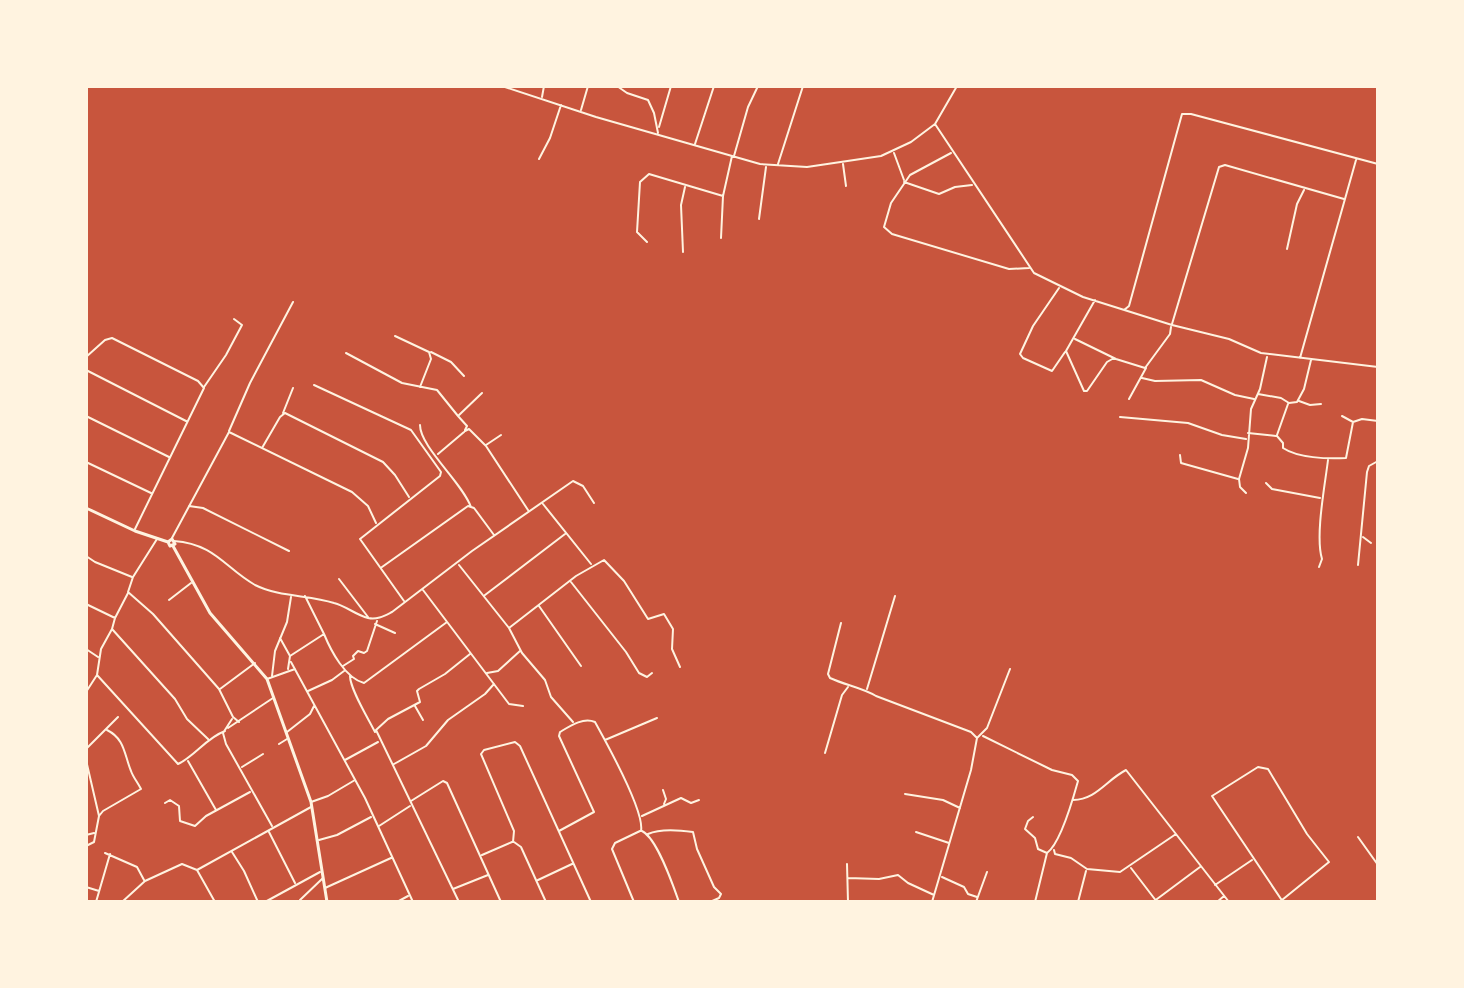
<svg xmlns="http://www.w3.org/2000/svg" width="1464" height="988" viewBox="0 0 1464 988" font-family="Poppins,sans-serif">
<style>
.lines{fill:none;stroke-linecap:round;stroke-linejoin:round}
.minor{stroke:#fff3e0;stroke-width:2}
.tertiary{stroke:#fff3e0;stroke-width:3}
</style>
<rect width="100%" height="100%" fill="#c8553d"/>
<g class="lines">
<path class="minor" d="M502,86L596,117L760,164L807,167L881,156L911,142L935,124L957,86
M617,86L627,93L648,100L654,113L658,133
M460,87L461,86
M542,97L544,86
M581,110L588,86
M935,124L1034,273L1083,297L1172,325L1229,339L1261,353L1378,367
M659,127L671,86
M695,144L714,86
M894,153L904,180
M951,153L910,175L891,203L884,227L892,234L1009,269L1029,268
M734,156L748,107L758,86
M539,159L550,138L561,105
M778,164L803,86
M843,164L846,186
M904,182L939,194L955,187L972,185
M759,219L766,167
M721,238L723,196
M647,242L637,232L640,182L649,174L723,196L732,156
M1287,249L1297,204L1304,190
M683,252L681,205L685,187
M1059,288L1033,326L1020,354L1023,358L1052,371L1065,352
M1095,300L1066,351L1084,391H1087L1107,362L1114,358
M1124,310L1129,306L1182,114H1191L1378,164
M1172,324L1219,167L1225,165L1344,199
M395,336L429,352L431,359L420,387
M1075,339L1116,359L1145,368L1170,334L1171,327
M431,352L451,362L464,376
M346,353L402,383L437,390L458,416
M86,357L105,340L112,338L198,381L204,388L135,529
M1300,358L1356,160
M86,370L186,421
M1142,378L1155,381L1201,380L1235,395L1254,399
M314,385L411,430L441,472L440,476L360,539L404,601
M204,387L226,355L242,325L234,319
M1258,394L1281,398L1289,403L1297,402L1304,389L1311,360
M1129,399L1146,368
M1299,401L1310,405L1321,404
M283,413L293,388
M86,416L169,457
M1342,416L1353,422L1362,419L1378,421
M1120,417L1188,423L1222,435L1246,439
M420,425C420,447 462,482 471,507
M465,430L467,426L458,416L482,393
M229,431L250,383L293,302
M465,431L469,429L486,446L528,510
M1248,433L1276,436
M1277,435L1288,404
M1277,436L1283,443V448C1298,458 1327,459 1346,458L1353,422
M486,445L501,435
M262,448L280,417L285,413L383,462L395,475L409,497
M438,454L464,432
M1180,455L1181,463L1238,479
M86,462L151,493
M1266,483L1272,489L1320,498
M1246,493L1240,487L1239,479L1248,448L1251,409L1260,389L1267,357
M543,504L591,564
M189,506L203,508L289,551
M1363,537L1371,543
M172,538L229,432L352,492L368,506L376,523
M157,539L133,577L128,592L153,614L219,689L233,717L239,722
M174,541C215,544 225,568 255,585C279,597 309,595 334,603C346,606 356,615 368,618C377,620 384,616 392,612L472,551L573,481L583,486L594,503
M86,556L95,562L132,577
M459,565L509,628L522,653L545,680L551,697L573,722
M1358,565L1367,472L1369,466L1378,461
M382,567L468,506L474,508L494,535
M1319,567L1322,559C1315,536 1325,485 1328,460
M339,579L368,617
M571,582L626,652L639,673L647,677L652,673
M423,590L509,704L523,706
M485,595L565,534
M169,600L191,583
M86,604L115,618L112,629L101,649L97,675L86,692
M539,606L581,666
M115,618L128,593
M841,623L828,674L830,678C845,685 863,688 876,696L971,732L976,737
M375,624L395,633
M509,628L576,576L604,560L624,581L648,619L664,614L673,629L672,649L680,667
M112,629L175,699L187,719L208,739
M324,634C331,651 345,678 364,683L447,622
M280,638L290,656L288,669
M86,649L98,657
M290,656L324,634L305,596
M291,662L365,798L413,902
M343,666L354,659L353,656L358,651L364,653L367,651L377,621
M487,673L498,671L520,651
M97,675L178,764C195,756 206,738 225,731
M272,676L275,651L287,622L291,597
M350,676C350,689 368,718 375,732
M267,679L295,669
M220,689L255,663
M867,689L895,596
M308,691L332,680L344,671
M415,706L423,720
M232,719L223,733L226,744L272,826
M228,728L273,698
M287,732L310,714L314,706
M983,736L1052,770L1072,775L1078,781C1073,799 1061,843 1047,853L1035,902
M605,740L657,718
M279,744L287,739
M86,749L118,717
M825,753L842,695L848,687
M86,760L99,816L94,842L86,846
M345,760L378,742
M188,761L216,810
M394,764L426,746L448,720L485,694L494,684
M242,767L263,754
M663,790L666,799L664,804
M905,794L943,800L960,808
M1073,800C1097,799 1105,781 1126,770L1229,902
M411,801L443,781L447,783L501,902
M311,802L328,796L355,780
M165,803L170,800L179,806L180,821L195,826L206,816L250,792
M99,816L103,811L141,789C138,783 133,777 131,771C124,754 125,739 107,730
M642,816L681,798L691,803L699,800
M1033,817L1028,821L1025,829L1035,838L1038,849L1047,853
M379,826L410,806
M559,831L594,812L559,736L560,732C570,726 583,717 595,722C606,742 645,811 641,831
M642,831C657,838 673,885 679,902
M269,832L295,883
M916,832L949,843
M648,834C661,828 679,830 693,832L697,849L714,887L721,894L719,898L710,902
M86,835L94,833
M1358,837L1378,865
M319,840L337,835L371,817
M513,842L514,831L481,754L484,750L515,742L520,746L591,902
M514,842L521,847L546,902
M1054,850L1055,854L1071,858L1087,869L1120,872L1176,834
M232,852L244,871L258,902
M105,853L137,867L144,880
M482,855L512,842
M847,864L848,902
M1131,868L1157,902
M197,870L311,807
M942,877L964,887L968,894L977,897
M848,878L879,879L898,875L908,883L934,895
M538,880L572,864
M1215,885L1252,860
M86,887L99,891
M325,888L391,858
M453,889L488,875
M300,900L323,878
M1282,900L1329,862L1307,834L1268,769L1258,767L1212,796L1283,902
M96,902L110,854
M122,902L145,881L182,864L197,870L215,902
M265,902L320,872
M397,902L408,896
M459,902L376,730L388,719L420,702L417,691L419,689L445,674L470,654
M634,902L612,849L615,843L640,831
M932,902L971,770L977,738L987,728L1010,669
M976,902L987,872
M1078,902L1086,871
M1153,902L1200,867
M1217,902L1224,896"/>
<path class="tertiary" d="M86,508L135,531L168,542
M172,539L175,544L170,546L168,542Z
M173,546L210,613L267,679L311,802L327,902"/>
</g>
<rect width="1464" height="988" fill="none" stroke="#fff3e0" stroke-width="176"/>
</svg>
